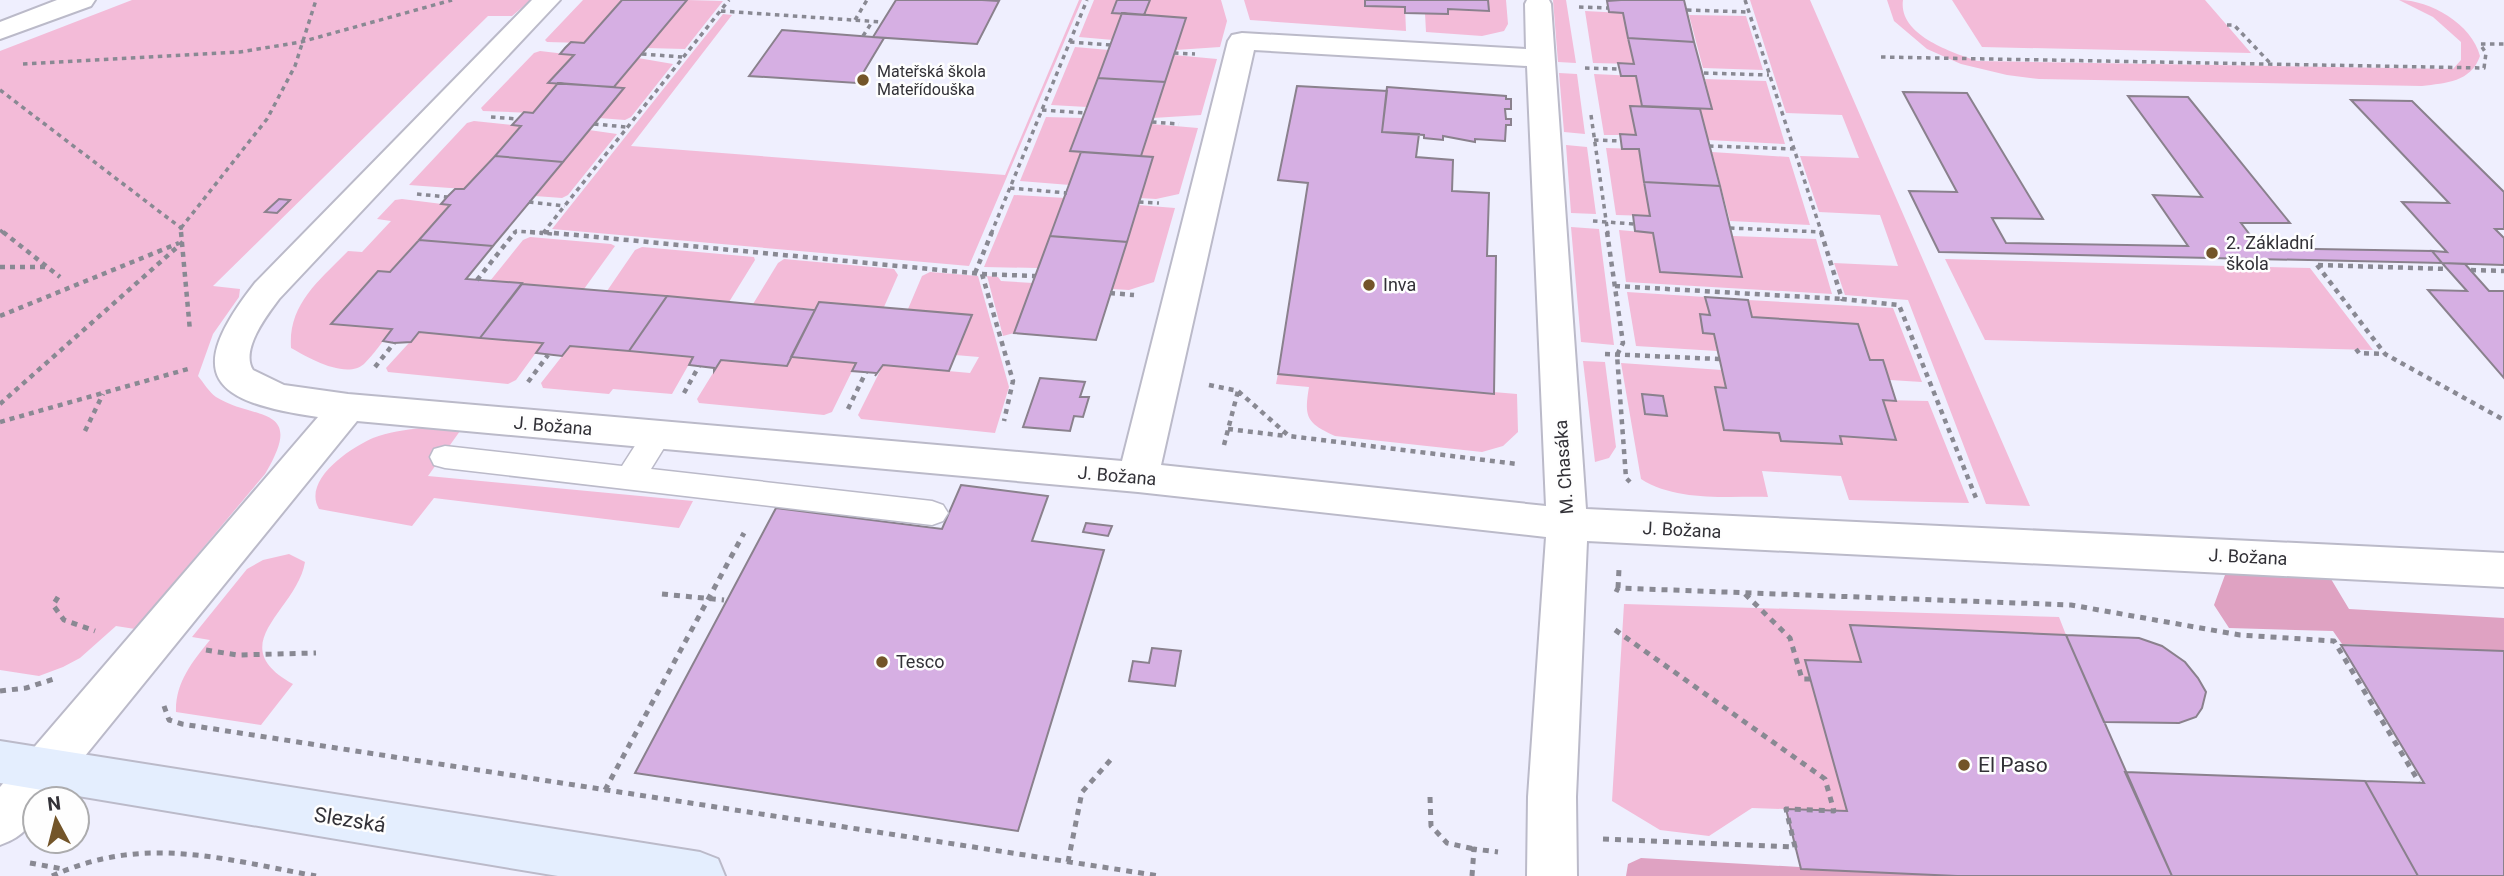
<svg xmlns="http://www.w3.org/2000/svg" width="2504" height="876" viewBox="0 0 2504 876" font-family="Roboto,sans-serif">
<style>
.green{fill:#f3bbd8}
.forest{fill:#dfa2c2}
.building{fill:#d6afe3;stroke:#8a818d;stroke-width:2}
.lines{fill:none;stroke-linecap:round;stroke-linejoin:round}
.lane-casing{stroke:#bbbac9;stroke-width:3}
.street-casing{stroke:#bbbac9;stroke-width:4}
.secondary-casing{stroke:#bbbac9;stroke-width:4}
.path-far2{stroke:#898993;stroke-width:3.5;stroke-dasharray:4.5 4.5;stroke-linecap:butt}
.path-far1{stroke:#898993;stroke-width:4.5;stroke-dasharray:5 5;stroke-linecap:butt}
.path{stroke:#898993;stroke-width:5;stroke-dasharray:6 6;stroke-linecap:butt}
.lane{fill:#fff;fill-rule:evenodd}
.street{fill:#fff;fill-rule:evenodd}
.secondary{fill:#e4eefe;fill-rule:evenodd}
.poi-dot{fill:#735529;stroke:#fefefe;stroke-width:2.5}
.labels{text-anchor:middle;stroke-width:5;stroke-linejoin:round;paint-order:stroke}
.far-poi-label{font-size:16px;fill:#323137;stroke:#fefefe;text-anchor:start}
.poi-label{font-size:18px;fill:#323137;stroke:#fefefe;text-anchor:start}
.street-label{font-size:18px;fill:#323137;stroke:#fefefe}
.near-poi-label{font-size:21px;fill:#323137;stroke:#fefefe;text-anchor:start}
.near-street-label{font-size:21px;fill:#323137;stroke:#fefefe}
</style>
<rect width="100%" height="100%" fill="#efeffe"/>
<path class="green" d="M132,0H531L512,16H488L213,286L240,289L239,297L213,334L198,376C203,382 209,392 216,397C254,421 307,404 265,474L135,629L116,626L80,658L63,667L39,676L0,670V51Z
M583,0H622L584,43L547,42L545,40Z
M687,0L723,1L685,49L646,48Z
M1079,0H1082L969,266L552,229L723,14L732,15L631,146L1005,175Z
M1094,0H1117L1122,13L1113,40L1079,37Z
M1150,0H1221L1227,21L1220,47L1176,50L1186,18L1145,15Z
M1244,0H1365V6L1405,7L1406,31L1250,20Z
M1489,0H1506L1508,24L1504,31L1482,36L1426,32L1425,13L1448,14V9L1489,11Z
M1553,0H1566L1576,63L1558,62Z
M1750,0H1810L2030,506L1986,504L1908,300L1845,295L1834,263L1898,266L1880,215L1819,212L1800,156L1859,158L1842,115L1786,113Z
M1887,0H1903C1898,35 1951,52 1977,61L2453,69L2461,60V42L2433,17L2399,0C2430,0 2472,24 2480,56C2471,82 2446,83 2422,86L2039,79L2007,75L1961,64L1927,49L1894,21Z
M1952,0H2205L2251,53L1982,47Z
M1585,11L1623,13L1634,64L1593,63Z
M1689,15L1746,16L1763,70L1703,68Z
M1075,47L1109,50L1087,107L1051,105Z
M540,51L574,55L549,82L558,83L533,113L483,111L481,108L534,53Z
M1174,55L1217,59L1201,115L1153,118Z
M638,58L673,64L631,117L625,120L599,118L624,88L614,87Z
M1559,73L1577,74L1585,134L1564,132Z
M1594,74L1636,76L1642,106H1630L1636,135H1604Z
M1705,79L1766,81L1785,144L1708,140L1700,109H1712Z
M1046,117L1082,118L1070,150L1081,152L1070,185L1020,181Z
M474,121L521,126L464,189L409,185L467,123Z
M1151,124L1198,128L1179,194L1156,199L1140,198L1152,157L1141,156Z
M589,130L617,134L568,195L562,198L535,196Z
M1566,145L1587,147L1596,214L1571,213Z
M1606,148L1639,149L1650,216L1616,215Z
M1712,152L1789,157L1810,225L1730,221Z
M1014,195L1065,198L1038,268L984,267Z
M402,199L450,205L390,272L378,271L332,323L392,329C383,341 374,354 364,364C346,380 307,357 291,348C288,304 319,281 348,251L362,252L391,221L377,219L395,200Z
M1138,205L1175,208L1154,282L1129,290L1112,289Z
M1571,227L1599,229L1614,345L1581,342Z
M1619,230L1653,233L1741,277L1733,236L1816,239L1832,294L1626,282Z
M530,237L611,244L615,246L584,289L490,281L523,240Z
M642,247L754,257L755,260L729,302L607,291L635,250Z
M784,259L894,269L898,275L884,307L820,302L815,309L753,304L778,263Z
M1945,259L2310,268L2373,350L1985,340Z
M930,272L978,276L1009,387L995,433L861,419L858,415L883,365L970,373L979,357L955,355L971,315L908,309L922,276Z
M987,276L998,277L1001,281L1033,283L1014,333L1003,336Z
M1627,292L1705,297L1710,315H1700L1703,333L1714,334L1717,351L1636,346Z
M1748,300L1893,308L1922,382L1890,380L1883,361L1870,360L1858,324L1752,317Z
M419,332L543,343L516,380L508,384L388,372L386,368Z
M570,346L693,357L672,394L613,389L609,394L543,388L541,383Z
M791,357L856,363L832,412L824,415L699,403L697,399L721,360Z
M1583,361L1605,362L1616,447L1609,458L1595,462Z
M1621,363L1722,370L1726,388L1724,429L1779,433L1781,441L1842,444L1840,436L1895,440L1883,400L1928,401L1969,503L1849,500L1841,476L1762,471L1768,497C1727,496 1677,502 1641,479Z
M1278,374L1517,394L1518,432L1503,446L1482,452L1335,436C1306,423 1304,417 1309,387L1276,384Z
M421,428L460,431L428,476L693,501L679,528L434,498L412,526L319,509C302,480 350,448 373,438C388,432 405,430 421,428Z
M289,554L305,562C297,611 221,644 293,684L261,725L176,712C175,683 192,662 210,640L192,637L247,569L263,560Z
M1624,604L2059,617L2066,635L1850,625L1861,662L1806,660L1847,811L1752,808L1709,836L1660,830L1612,801Z"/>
<path class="forest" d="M2253,570L2328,574L2349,609L2504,618V651L2342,644L2333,631L2229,628L2214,605L2225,575Z
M1641,858L1957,876H1626L1628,864Z"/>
<path class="building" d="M622,0H687L614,87L548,83L574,55L560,54L565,48L571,42L584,43Z
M896,0H982L999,1L977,44L873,37Z
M1117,0H1150L1144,15L1112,13Z
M1365,0H1488L1489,11L1448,9V14L1405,13V7L1365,6Z
M1621,0H1684L1694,42L1628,38L1623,13L1609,12L1607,1Z
M1122,13L1186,18L1165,82L1098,78Z
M782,30L873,37L884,38L857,83L749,76Z
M1628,38L1694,42L1712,109L1642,106L1636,76H1621L1618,63L1634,64Z
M1098,78L1165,82L1141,156L1070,151Z
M558,83L624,88L563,162L495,156L521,126L512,125L524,112L533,113Z
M1297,86L1387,91L1382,132L1419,134L1416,157L1453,160L1452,191L1489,193L1487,256H1496L1494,394L1278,374L1308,183L1278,180Z
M1387,87L1506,96V99H1511V109H1505L1506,119H1511V125H1506L1505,141L1475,139V142L1443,136V140L1424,138V135L1382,132Z
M1903,92L1967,93L2043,219L1992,218L2006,243L2188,246L2153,195L2202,197L2128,96L2188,97L2290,223H2241L2260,248L2432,251L2442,263L1939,252L1909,191L1957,192Z
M2351,100L2412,101L2504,192V229H2495L2504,238V265L2442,263L2432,251L2447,252L2402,202L2449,203Z
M1630,106L1700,109L1720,186L1644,182L1639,149H1622L1620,134L1636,135Z
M1081,152L1153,157L1127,242L1050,236Z
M495,156L563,162L493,246L419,240L450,205L441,204L447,197L455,189H464Z
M1644,182L1720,186L1742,277L1660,272L1653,233L1635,231L1633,215L1650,216Z
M279,199L290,200L277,213L265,212Z
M1050,236L1127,242L1096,340L1014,333Z
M419,240L493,246L466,279L522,283L480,338L419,332L411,342L394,343L383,341L392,329L331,324L378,271L390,272Z
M2442,263L2465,264L2489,291H2504V378L2428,290L2467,291Z
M522,284L667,296L629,351L570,346L562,356L536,353L543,343L480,338Z
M667,296L815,310L787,366L721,360L714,371V368L689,365L693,357L629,351Z
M1705,297L1748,300L1752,317L1858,324L1870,360H1883L1896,401L1883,400L1896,440L1840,436L1842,444L1781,441L1779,433L1724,430L1715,387L1726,388L1714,334L1703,333L1700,314L1710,315Z
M819,302L972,315L949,371L883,365L875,376L877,373L852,371L856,363L791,357Z
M1040,378L1085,382L1080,397H1089L1083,417L1074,416L1070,431L1023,427Z
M1642,394L1663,396L1667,416L1645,414Z
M961,485L1048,496L1032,541L1104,550L1018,831L635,773L776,508L942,529Z
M1086,523L1112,526L1108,536L1083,532Z
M1850,625L2066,635L2172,876H1957L1801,869L1786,809L1847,811L1805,660L1861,662Z
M2066,635L2139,638L2162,646L2185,662L2198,678L2206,692L2202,708L2196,717L2179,723L2104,722Z
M2341,645L2504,651V876H2418L2365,781L2424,783Z
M1152,648L1181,651L1175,686L1129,681L1133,661L1149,663Z
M2125,772L2365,781L2418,876H2172Z"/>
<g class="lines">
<g class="lane-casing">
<path id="lane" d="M657,424L667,427L672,435L651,469L932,501L943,505L948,513L943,521L932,525L445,468L434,465L430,457L434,449L445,446L622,466L647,427Z"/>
</g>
<g class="street-casing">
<path id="street" d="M57,0H95L91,6L0,39V22Z
M532,0H560L279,299C267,315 240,350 253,370L284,385L348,394L1122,461L1228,41L1232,35L1242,33L1526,49L1525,4L1527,0H1549L1551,4L1586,509L2504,553V587L1587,541L1576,797L1577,876H1527L1528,797L1546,537L1138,492L357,421L50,799H35C35,825 24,836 0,845V787L318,417C212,402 182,376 255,283ZM1254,50L1527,66L1546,506L1161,465Z"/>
</g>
<g class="secondary-casing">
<path id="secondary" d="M0,741L700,852L718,859L725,876H558L0,783Z"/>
</g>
<path class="path-far2" d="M1745,0L1822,234
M1579,7L1609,8
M1687,10L1748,12
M721,11L882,22
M855,20L867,0
M2227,25H2234L2270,63
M863,36L872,22
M1070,42L1111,45
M1174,53L1195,54
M642,54L682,57
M1881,57L2484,68L2486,53L2480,44H2504
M23,64L240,52L301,42L452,0
M1585,68L1619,69
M1704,73L1769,75
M0,90L181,228L182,234
M1042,110L1085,113
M1591,115L1608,234
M491,117L518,119
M1152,122L1179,124
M594,124L626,127
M1594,140L1621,141
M1709,146L1796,149
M1010,188L1067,193
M417,194L447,197
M529,202L565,206
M1139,202L1159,203
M1593,221L1634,224
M181,228L267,119L295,66L316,0
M1730,228L1822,232
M0,230L5,234
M514,234L516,231L543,233
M552,234L543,233L729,0
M991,234L1087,0"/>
<path class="path-far1" d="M3,232L60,277
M181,232L190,331
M530,232L543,233
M544,232L982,274L1013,381L1004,421
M1607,232L1623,343L1617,355L1626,478L1630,482
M1821,232L1842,299L1899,305L1976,498
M2317,265L2385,354L2504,420
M2318,265L2448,269
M0,267H47
M2471,270L2504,271
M975,273L992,232
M982,274L1035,276
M477,280L515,232
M1615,286L1842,299
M1110,293L1134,295
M0,316L179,243
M2356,349L2359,353L2384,354
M1605,354L1719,359
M375,367L394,343
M528,382L548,355
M1209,385L1238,391L1289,436L1517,464
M684,393L699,366
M0,404L183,242
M848,409L866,372
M0,422L188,369
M1228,429L1286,436
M85,431L103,394
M1224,445L1238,391"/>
<path class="path" d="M1618,588L1619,569
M1616,592L1618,588L2071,605L2240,635L2334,641L2419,782
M662,594L724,600
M1745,594L1790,638L1802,679H1810
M58,597L53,605L64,620L95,631
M206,650L237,655L316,653
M0,691L26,688L54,679
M164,706L169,720L182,724L1160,876
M605,790L744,533
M1430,797L1431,826L1447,843L1474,849
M1603,839L1795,847L1786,809L1834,811L1825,779L1611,627
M1068,862L1082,792L1114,756
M30,863L63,869
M52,876C144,834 222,859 316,876
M1472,876L1474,849L1498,852"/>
<use href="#lane" class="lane"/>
<use href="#street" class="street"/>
<use href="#secondary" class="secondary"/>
</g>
<g class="poi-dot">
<circle cx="863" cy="80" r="7"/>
<circle cx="2212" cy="253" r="7"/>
<circle cx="1369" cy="285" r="7"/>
<circle cx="882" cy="662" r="7"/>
<circle cx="1964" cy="765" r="7"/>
</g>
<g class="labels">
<g class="far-poi-label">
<text x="877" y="77">Mateřská škola<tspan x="877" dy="18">Mateřídouška</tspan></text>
</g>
<g class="poi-label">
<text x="2226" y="249">2. Základní<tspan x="2226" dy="21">škola</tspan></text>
<text x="1383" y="291">Inva</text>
<text x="896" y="668">Tesco</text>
</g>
<g class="street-label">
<text transform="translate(553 426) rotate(5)" y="6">J. Božana</text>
<text transform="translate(1564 467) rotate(-94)" y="6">M. Chasáka</text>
<text transform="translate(1117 476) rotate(5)" y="6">J. Božana</text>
<text transform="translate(1682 530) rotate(3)" y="6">J. Božana</text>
<text transform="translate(2248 557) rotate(3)" y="6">J. Božana</text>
</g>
<g class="near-poi-label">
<text x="1978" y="772">El Paso</text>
</g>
<g class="near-street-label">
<text transform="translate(350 820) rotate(9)" y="7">Slezská</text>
</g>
</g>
<g transform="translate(56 820) rotate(353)"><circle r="33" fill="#fefefe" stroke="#acacae" stroke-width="2"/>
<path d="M0-5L12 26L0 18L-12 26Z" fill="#735529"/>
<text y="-10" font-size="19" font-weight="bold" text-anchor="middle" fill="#323137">N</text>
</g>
</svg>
